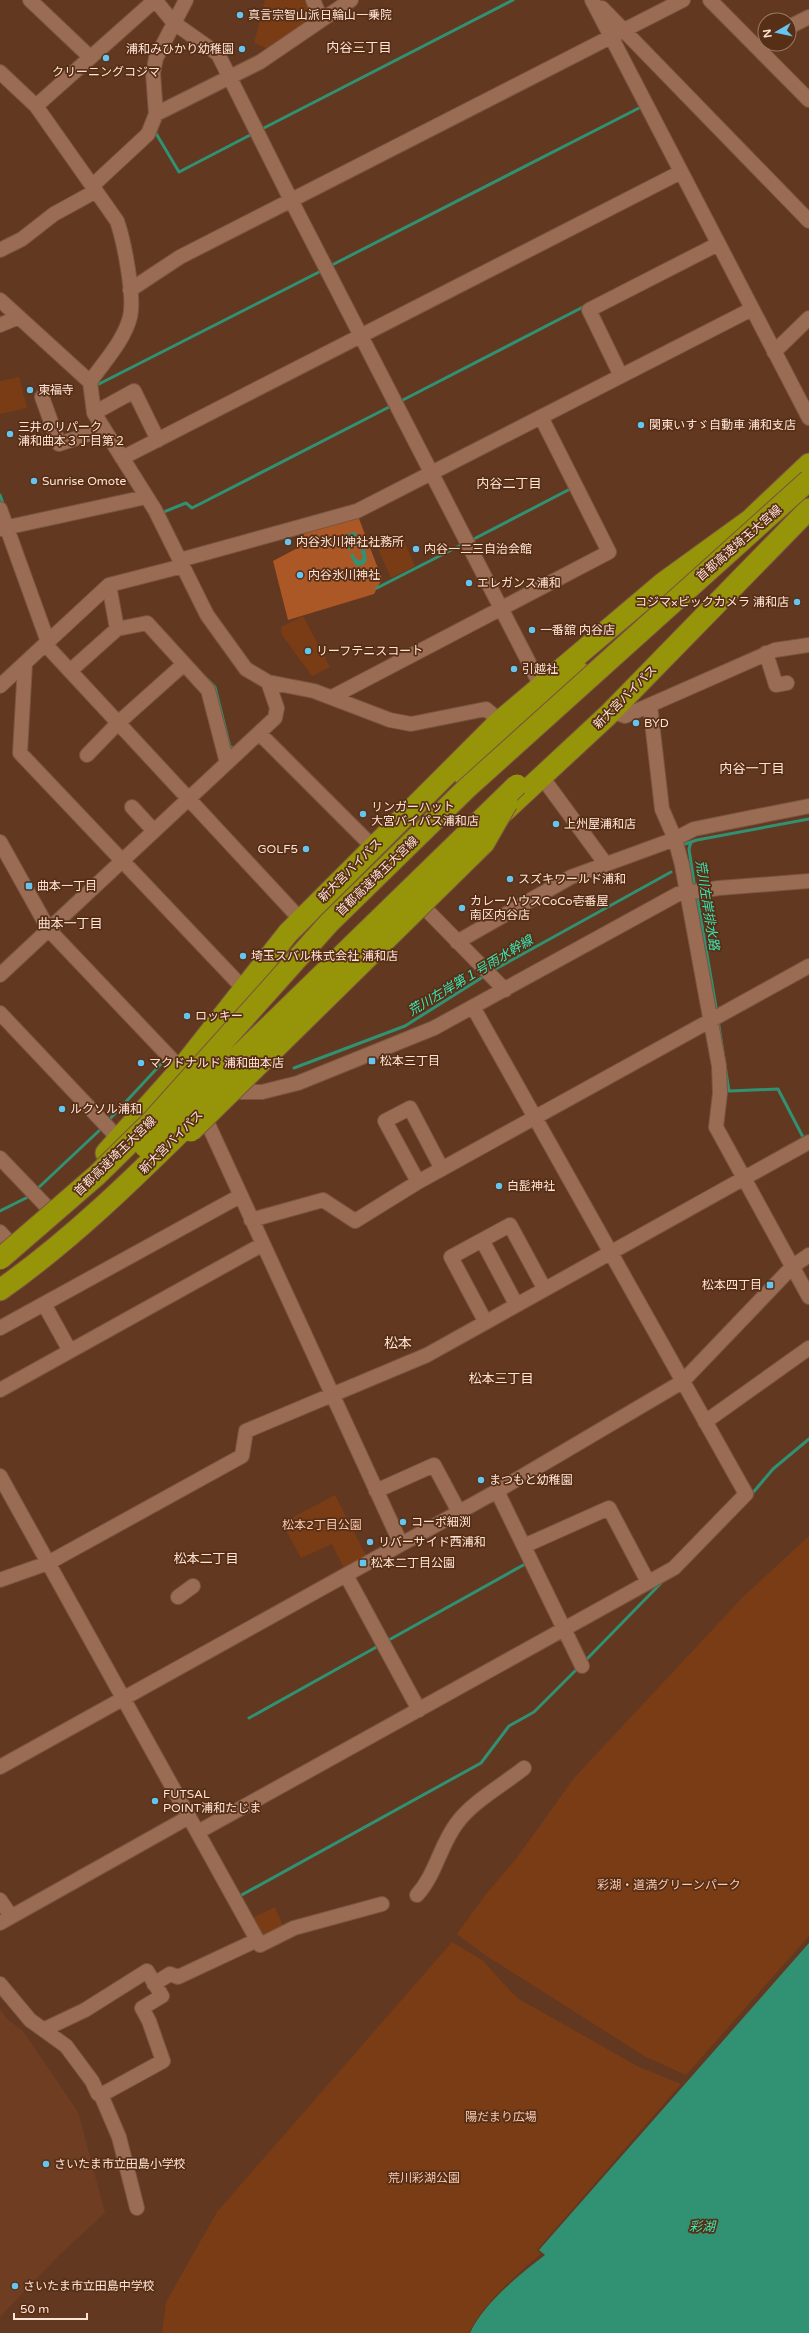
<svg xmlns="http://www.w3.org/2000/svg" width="809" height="2333" viewBox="0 0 809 2333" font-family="'Varela Round','Noto Sans JP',sans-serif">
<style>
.built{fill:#6f3e22}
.green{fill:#7a3c15}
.forest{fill:#ab5826}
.water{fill:#319173}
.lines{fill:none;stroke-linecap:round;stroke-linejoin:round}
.stream{stroke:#319173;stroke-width:3}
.minor-casing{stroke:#795540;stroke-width:16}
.highway-casing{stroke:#795540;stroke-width:23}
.minor{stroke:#9a6c53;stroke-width:14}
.highway{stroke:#969409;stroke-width:21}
.highway-bridge-casing{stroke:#795540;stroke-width:23;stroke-linecap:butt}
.highway-bridge{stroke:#969409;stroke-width:21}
.poi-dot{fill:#65c5ee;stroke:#572e16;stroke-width:1.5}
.labels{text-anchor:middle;stroke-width:3.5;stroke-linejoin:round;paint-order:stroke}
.poi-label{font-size:12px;fill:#ffe4d6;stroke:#572e16;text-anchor:start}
.street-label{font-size:12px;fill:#ffe4d6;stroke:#572e16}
.park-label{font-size:12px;fill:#f9cab2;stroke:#572e16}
.neighbourhood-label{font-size:13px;fill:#ffe4d6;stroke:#572e16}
.water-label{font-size:13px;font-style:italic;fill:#38e8b6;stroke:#572e16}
.quarter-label{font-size:14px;fill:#ffe4d6;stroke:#572e16}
</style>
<rect width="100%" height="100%" fill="#623821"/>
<path class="built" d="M0,2009L6,2018L23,2031L78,2112L105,2213L59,2255L0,2317Z"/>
<path class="green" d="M265,0H309L316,18L271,50L254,43Z
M19,377L27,408L0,414V381Z
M403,539L415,566L391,578L378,549Z
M303,616L330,667L312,676L282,635L281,627Z
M335,1495L368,1559L345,1571L332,1544L301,1558L282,1523Z
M809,1536V1936L686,2075L646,2057L485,1955L457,1934L486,1894L516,1859L574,1778L743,1597Z
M275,1907L285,1931L261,1943L248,1920Z
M452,1942L482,1960L517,1998L639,2067L681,2084L537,2250L541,2254C516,2275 483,2303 469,2333H162L166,2302L217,2212Z"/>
<path class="forest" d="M358,516L382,579L374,594L288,620L273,561L305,544L303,532Z"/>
<path class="water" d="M355,532L361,545L356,547L353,544L349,551L342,538L347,534Z
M365,548L367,560L363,565L356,566L350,555L353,553L355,558L361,561L363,556L360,551Z
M809,1943V2333H470C483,2304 520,2274 545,2255L539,2250Z"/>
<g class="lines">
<path class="stream" d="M154,130L179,172L254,133
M260,130L513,0
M330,266L639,108
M97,385L323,270
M399,402L585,306
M0,495L4,506
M161,513L186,503L192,508L393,405
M470,541L572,488
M377,588L463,544
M207,679L215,687L230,747L234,748
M691,842L689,849L695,889
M685,844L697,840L809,819
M697,896L717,1013
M492,971L671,872
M718,1020L729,1091L778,1089L805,1141
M294,1068L405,1026L486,975
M108,1121L161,1064
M36,1190L103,1127
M0,1211L30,1196
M751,1495L773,1469L809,1439
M387,1641L527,1563
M584,1662L663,1581
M249,1718L380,1645
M238,1897L481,1763L509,1726L534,1712L579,1667"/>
<g class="minor-casing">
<path id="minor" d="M30,0L90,57
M155,0L174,23L218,54L291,200L541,686
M313,0L321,19
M592,0L809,418
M710,0L809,100
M602,8L809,221
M789,27L809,17
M0,72L36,106L117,221C124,241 135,297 130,317C124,341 103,363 90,382L94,413L155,510L207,615L246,669L268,682L314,691L390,720L411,724L486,709L500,721
M36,106L155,0
M156,114L260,62L351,0
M92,186L148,134L156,114L153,73L156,58L186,0
M0,250L22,239L54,214L96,191
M130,290L180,257L683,0
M0,300L90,382
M0,325L19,317
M774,352L809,318
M621,376L589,310L718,244
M42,397L59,444L104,429
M94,413L134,391L158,440
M122,458L681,172
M0,509L48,642
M0,529L146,497
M180,560L357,511L752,309
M109,585L117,629
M45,644L301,920
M766,653L776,685L787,683
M25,664L20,753L243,988
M70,671L117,629L147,623L208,690L227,763
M0,686L109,585L183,566
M332,697L609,552L541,417
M650,705L662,809L675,839L682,865L719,1066L720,1093L716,1127L809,1297
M612,711L625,716L775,650L809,645
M259,733L373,847
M87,755L118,723L184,664
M542,777L605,863
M132,807L154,831
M0,842L49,930L181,1069L187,1073
M416,899L505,990
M457,942L571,877L675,839L694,829L809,806
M0,975L275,718L277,708L268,682
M0,1013L119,1139
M227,1092H262L298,1083L434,1028L678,894L719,888L809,881
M202,1111L401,1544
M0,1158L48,1208
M418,1182L385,1121L410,1108L442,1169
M251,1220L323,1200L355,1221L418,1182L809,966
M0,1232L9,1242
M482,1240L516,1304
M44,1304L70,1351
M485,1321L451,1257L510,1225L544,1288
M0,1328L240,1196
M0,1390L263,1244
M705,1422L809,1348
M0,1476L260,1945L294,1928L382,1904
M376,1491L434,1465L459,1512
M497,1491L582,1666
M524,1546L609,1508L648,1582
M346,1575L419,1710
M0,1580L48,1563L242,1456L246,1431L427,1355L809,1142
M178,1597L193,1586
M0,1767L497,1491L682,1382L793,1266L809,1255
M198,1832L674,1568L746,1494L473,1007
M417,1895C436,1874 440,1845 457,1823C472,1802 503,1785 524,1768
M0,1900L11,1916
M0,1923L189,1817
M0,1984L30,2020L66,2046L92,2081L98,2094L101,2095L119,2137L137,2208
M154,1984L170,1974L178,1977L257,1940
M45,2029L85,2010L147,1971L162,1996L142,2008L149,2021L163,2061L101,2095"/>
</g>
<g class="highway-casing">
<path id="highway" d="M464,775L579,672
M495,820L608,715L809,509
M106,1153L181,1069L288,933L500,721L663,583L750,520L809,464
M0,1290C74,1238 137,1175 201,1112"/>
</g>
<use href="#minor" class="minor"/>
<use href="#highway" class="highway"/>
<g class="highway-bridge-casing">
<path id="highway-bridge" d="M191,1131L484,843L507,803
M145,1147L517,785
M0,1259L97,1175L152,1121L329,923L467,788L809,480"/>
</g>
<use href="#highway-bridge" class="highway-bridge"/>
</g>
<g class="poi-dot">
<circle cx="240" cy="15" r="4"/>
<circle cx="242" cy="49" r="4"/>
<circle cx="106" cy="58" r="4"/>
<circle cx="30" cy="390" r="4"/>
<circle cx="641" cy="425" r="4"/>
<circle cx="10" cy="434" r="4"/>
<circle cx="34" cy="481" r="4"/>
<circle cx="288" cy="542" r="4"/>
<circle cx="416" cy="549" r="4"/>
<circle cx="300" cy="575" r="4"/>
<circle cx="469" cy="583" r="4"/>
<circle cx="797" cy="602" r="4"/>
<circle cx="532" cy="630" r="4"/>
<circle cx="308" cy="651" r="4"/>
<circle cx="514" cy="669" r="4"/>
<circle cx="636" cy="723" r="4"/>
<circle cx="363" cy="814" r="4"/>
<circle cx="556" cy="824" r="4"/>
<circle cx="306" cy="849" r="4"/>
<circle cx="510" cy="879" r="4"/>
<rect x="25" y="882" width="8" height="8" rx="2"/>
<circle cx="462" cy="908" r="4"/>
<circle cx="243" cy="956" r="4"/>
<circle cx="187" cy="1016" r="4"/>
<rect x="368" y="1057" width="8" height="8" rx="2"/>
<circle cx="141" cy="1063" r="4"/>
<circle cx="62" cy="1109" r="4"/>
<circle cx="499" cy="1186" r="4"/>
<rect x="766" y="1281" width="8" height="8" rx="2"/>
<circle cx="481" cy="1480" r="4"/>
<circle cx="403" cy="1522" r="4"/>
<circle cx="370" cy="1542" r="4"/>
<rect x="359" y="1559" width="8" height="8" rx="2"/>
<circle cx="155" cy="1801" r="4"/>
<circle cx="46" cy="2164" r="4"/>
<circle cx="15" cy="2286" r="4"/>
</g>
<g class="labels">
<g class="poi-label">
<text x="248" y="19">真言宗智山派日輪山一乗院</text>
<text x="234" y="53" text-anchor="end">浦和みひかり幼稚園</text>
<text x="106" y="76" text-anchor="middle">クリーニングコジマ</text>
<text x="38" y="394">東福寺</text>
<text x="649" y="429">関東いすゞ自動車 浦和支店</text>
<text x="18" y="431">三井のリパーク<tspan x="18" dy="14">浦和曲本３丁目第２</tspan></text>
<text x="42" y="485">Sunrise Omote</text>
<text x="296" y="546">内谷氷川神社社務所</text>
<text x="424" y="553">内谷一二三自治会館</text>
<text x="308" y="579">内谷氷川神社</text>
<text x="477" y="587">エレガンス浦和</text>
<text x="789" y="606" text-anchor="end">コジマ×ビックカメラ 浦和店</text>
<text x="540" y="634">一番舘 内谷店</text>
<text x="316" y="655">リーフテニスコート</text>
<text x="522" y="673">引越社</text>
<text x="644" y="727">BYD</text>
<text x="371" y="811">リンガーハット<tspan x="371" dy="14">大宮バイパス浦和店</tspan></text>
<text x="564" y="828">上州屋浦和店</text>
<text x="298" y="853" text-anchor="end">GOLF5</text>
<text x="518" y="883">スズキワールド浦和</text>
<text x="37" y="890">曲本一丁目</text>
<text x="470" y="905">カレーハウスCoCo壱番屋<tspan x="470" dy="14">南区内谷店</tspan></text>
<text x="251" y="960">埼玉スバル株式会社 浦和店</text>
<text x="195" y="1020">ロッキー</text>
<text x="380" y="1065">松本三丁目</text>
<text x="149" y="1067">マクドナルド 浦和曲本店</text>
<text x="70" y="1113">ルクソル浦和</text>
<text x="507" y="1190">白髭神社</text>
<text x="762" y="1289" text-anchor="end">松本四丁目</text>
<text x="489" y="1484">まつもと幼稚園</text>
<text x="411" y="1526">コーポ細渕</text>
<text x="378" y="1546">リバーサイド西浦和</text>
<text x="371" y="1567">松本二丁目公園</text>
<text x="163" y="1798">FUTSAL<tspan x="163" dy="14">POINT浦和たじま</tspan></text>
<text x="54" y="2168">さいたま市立田島小学校</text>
<text x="23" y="2290">さいたま市立田島中学校</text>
</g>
<g class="street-label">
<text transform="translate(739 543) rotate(-41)" y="4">首都高速埼玉大宮線</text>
<text transform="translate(625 697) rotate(-45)" y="4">新大宮バイパス</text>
<text transform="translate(350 870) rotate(-45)" y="4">新大宮バイパス</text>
<text transform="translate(377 876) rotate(-44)" y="4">首都高速埼玉大宮線</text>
<text transform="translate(171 1142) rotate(-45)" y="4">新大宮バイパス</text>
<text transform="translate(115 1156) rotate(-44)" y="4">首都高速埼玉大宮線</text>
</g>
<g class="park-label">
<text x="322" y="1529">松本2丁目公園</text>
<text x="669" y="1889">彩湖・道満グリーンパーク</text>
<text x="501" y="2121">陽だまり広場</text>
<text x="424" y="2182">荒川彩湖公園</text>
</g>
<g class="neighbourhood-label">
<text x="359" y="52">内谷三丁目</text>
<text x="509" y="488">内谷二丁目</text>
<text x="752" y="773">内谷一丁目</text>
<text x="70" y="928">曲本一丁目</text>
<text x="501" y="1383">松本三丁目</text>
<text x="206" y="1563">松本二丁目</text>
</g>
<g class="water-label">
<text transform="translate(708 905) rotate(81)" y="5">荒川左岸排水路</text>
<text transform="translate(470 975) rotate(-31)" y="5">荒川左岸第１号雨水幹線</text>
<text x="702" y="2231">彩湖</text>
</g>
<g class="quarter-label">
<text x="398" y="1348">松本</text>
</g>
</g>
<g transform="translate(777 32) rotate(261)"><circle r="19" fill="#572e16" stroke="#9a7763"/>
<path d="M0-3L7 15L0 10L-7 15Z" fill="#65c5ee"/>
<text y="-6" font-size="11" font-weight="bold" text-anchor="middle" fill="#ffe4d6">N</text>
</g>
<path d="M14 2313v6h73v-6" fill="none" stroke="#ffe4d6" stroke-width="2"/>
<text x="20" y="2313" font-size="12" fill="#ffe4d6" stroke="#572e16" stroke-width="3" paint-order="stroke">50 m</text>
</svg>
